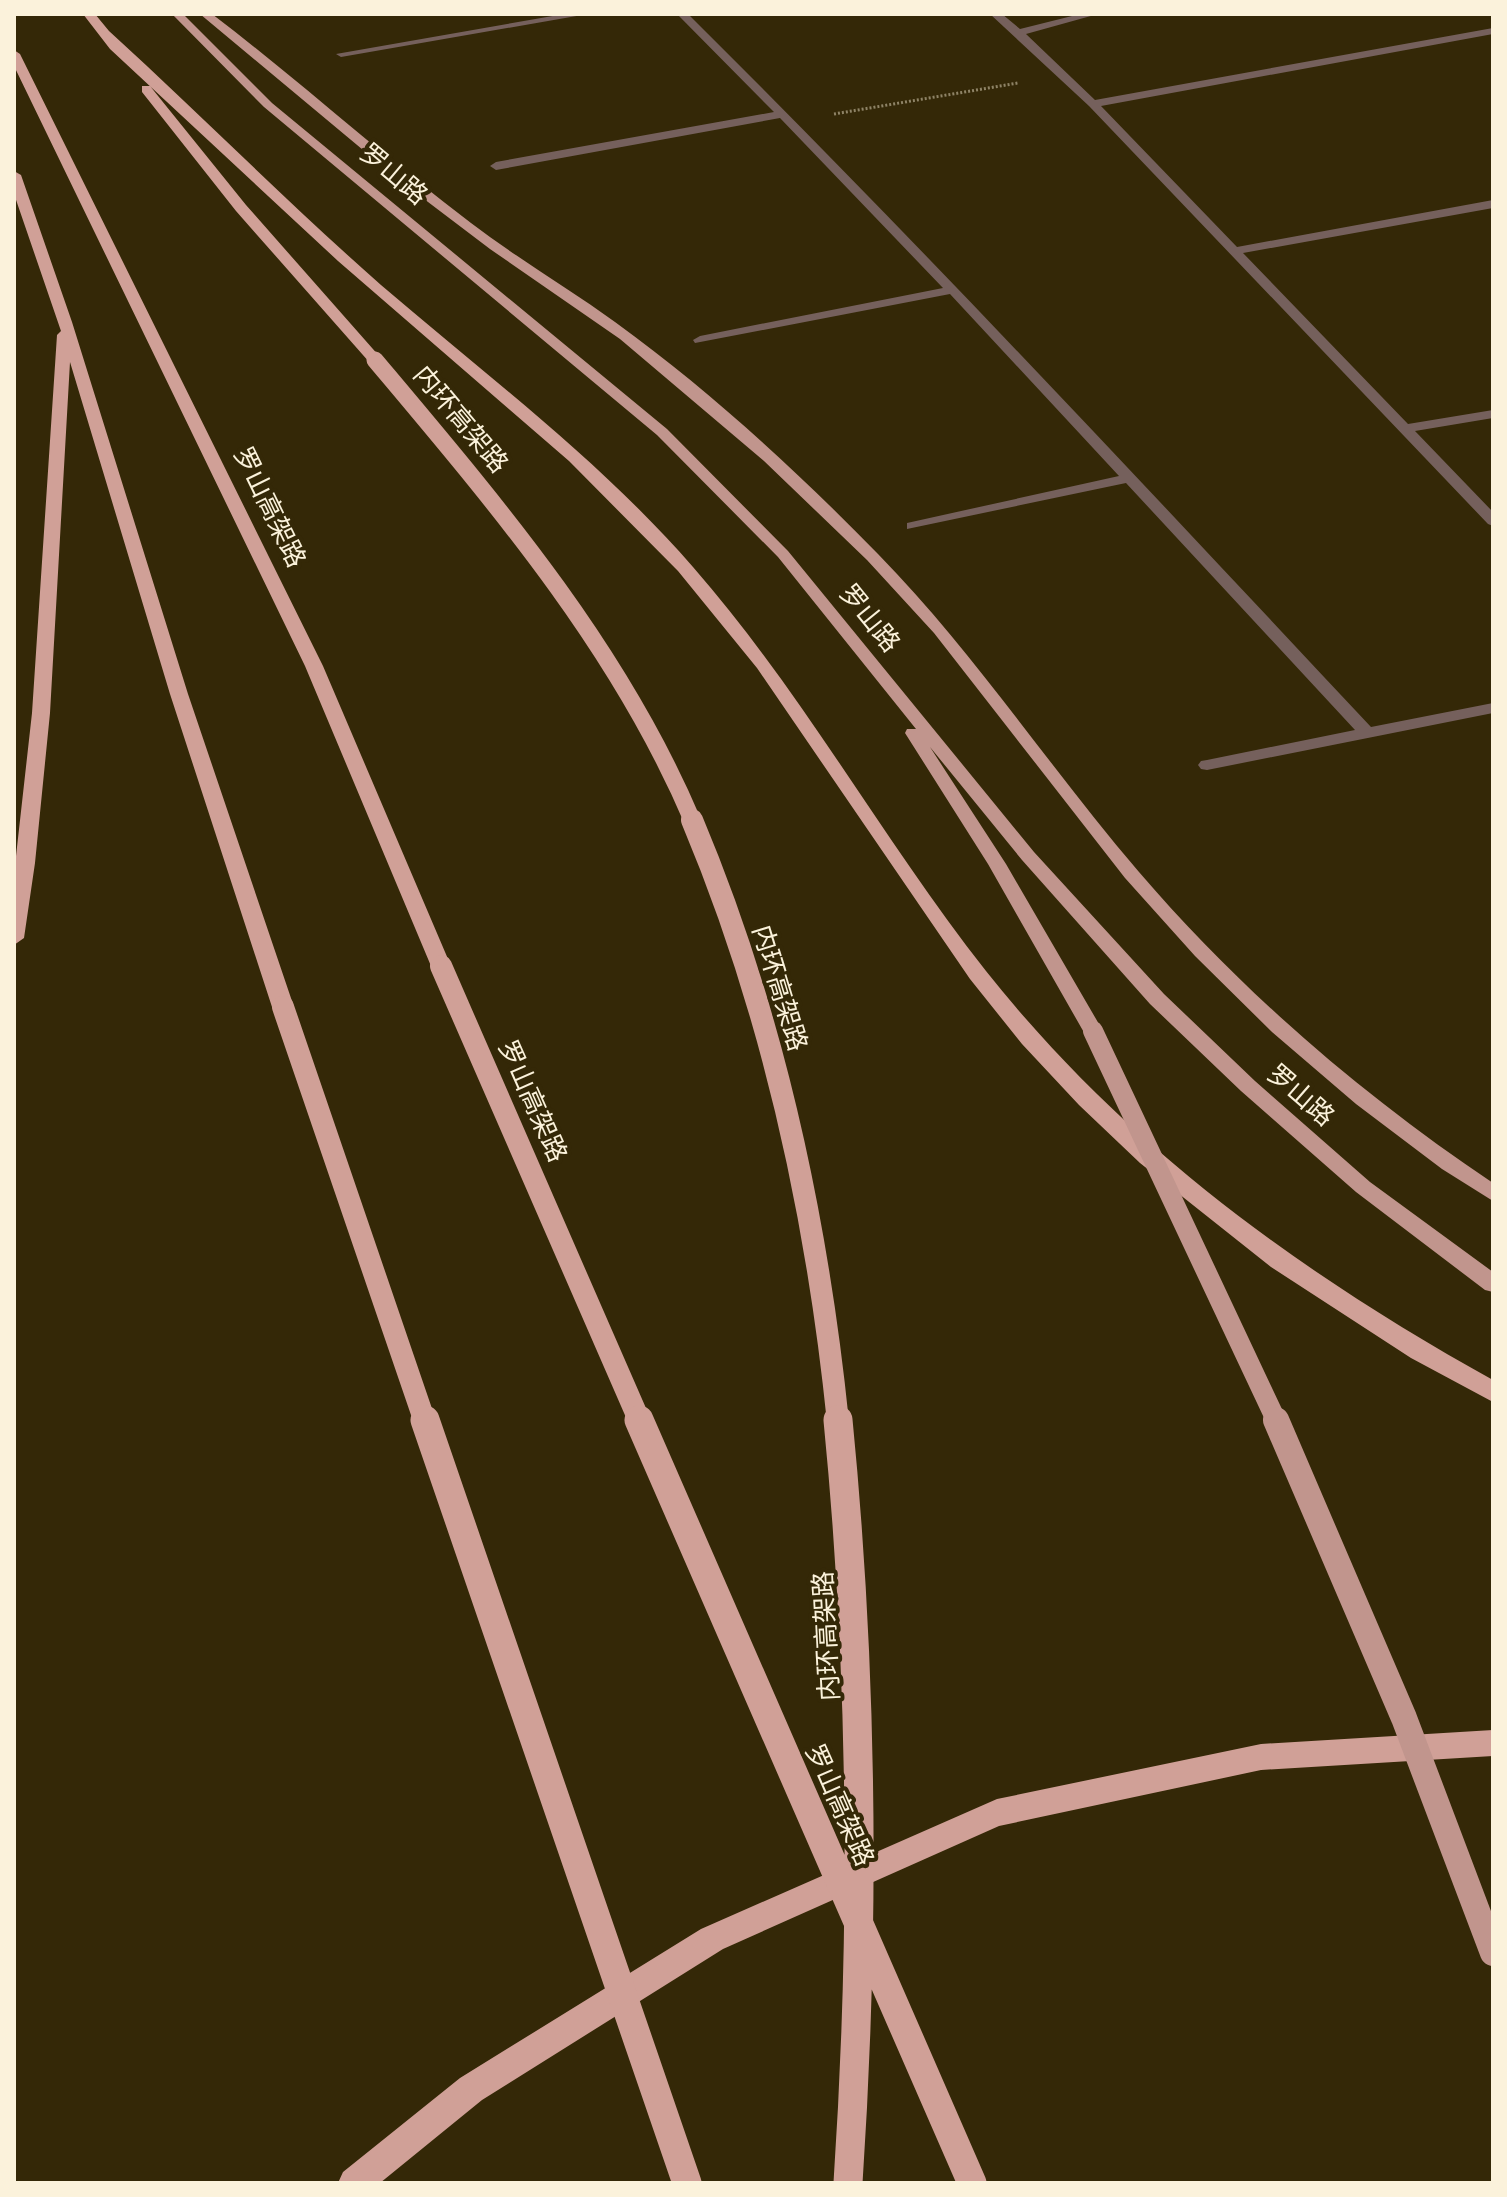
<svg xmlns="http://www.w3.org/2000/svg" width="1507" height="2197" viewBox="0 0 1507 2197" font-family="Karla,'Noto Sans SC',sans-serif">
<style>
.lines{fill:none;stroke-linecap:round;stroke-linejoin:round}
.path{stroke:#8e8366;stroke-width:3;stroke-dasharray:2 2;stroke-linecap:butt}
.service{fill:#75605c;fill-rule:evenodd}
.primary{fill:#c1958d;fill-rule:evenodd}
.trunk{fill:#d0a097;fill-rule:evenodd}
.primary-bridge-far1{stroke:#c1958d;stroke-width:20}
.primary-bridge{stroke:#c1958d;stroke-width:26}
.trunk-bridge-far2{stroke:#d0a097;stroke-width:17}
.trunk-bridge-far1{stroke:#d0a097;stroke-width:22}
.trunk-bridge{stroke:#d0a097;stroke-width:29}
.labels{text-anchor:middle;stroke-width:8;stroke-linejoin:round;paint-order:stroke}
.street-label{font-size:26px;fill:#fbf2db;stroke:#342807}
</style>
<rect width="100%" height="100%" fill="#342807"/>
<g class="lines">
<path class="path" d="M834,114L1018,83"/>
<path class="service" d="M564,14H588L341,57L336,54Z
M677,14H688C921,245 1146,487 1371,727L1493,703V713L1207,770L1201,769L1198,765L1201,761L1207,760L1355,730L1126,483L907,529V523L1119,476L950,294L695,343L693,340L700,336L943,288L780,118L496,170L490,166L496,162L774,112Z
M990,14H1002L1020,29L1080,14H1098L1026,34L1095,100L1493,28V34L1101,106L1237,247L1493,200V208L1243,253L1408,424L1493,410V418L1415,431L1493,512V526L1488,524L1089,106Z"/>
<path class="primary" d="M172,14H183L272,103L667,429L788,551L1034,852L1164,994L1255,1081L1370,1182L1493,1272V1292L1485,1290L1356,1192L1241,1091L1150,1004L1022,860L930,747L1006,864L1103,1031L1100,1036H1086L988,864L905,733L907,729H916L778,557L657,435L264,107Z
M200,14H212C300,81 382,156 471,223C517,258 568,288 615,322C709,390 797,471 878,554C974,652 1049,767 1139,872C1242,992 1362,1095 1493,1183V1201L1442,1169L1356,1104L1272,1032L1195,956L1125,878L934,633L867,560L764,461L620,339L490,249L399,180Z"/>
<path class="trunk" d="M83,14H95L109,31C201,115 288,203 381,285C487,376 601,461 693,567C803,693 883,840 986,971C1124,1145 1300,1273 1493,1380V1402L1411,1358L1271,1267L1140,1163L1079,1105L1022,1044L970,979L757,668L678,571L569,461L338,261L110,49Z
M14,50L20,54L323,666L451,966L448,971H434L431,966L305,666L14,66Z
M142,86H150L246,205L380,357V363H370L236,211L142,92Z
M14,171L21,175L72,322L188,694L294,1007L290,1012H276L272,1007L170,694L70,362L50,713L35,863L24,938L14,945V874L32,713L57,335L61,331L14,194Z
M1493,1730V1756L1261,1770L999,1826L723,1949L482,2100L380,2183H338L343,2172L460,2078L701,1929L997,1799L1261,1744Z"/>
<path class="primary-bridge-far1" d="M1093,1031L1277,1422"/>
<path class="primary-bridge" d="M1276,1420L1404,1718L1493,1953"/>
<path class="trunk-bridge-far2" d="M375,360C496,504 619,647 693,822"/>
<path class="trunk-bridge-far1" d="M692,820C772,1010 817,1217 838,1422
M441,966L640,1422
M283,1007L425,1422"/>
<path class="trunk-bridge" d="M425,1420L687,2183
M639,1420L972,2183
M838,1420C863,1673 865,1929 848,2183"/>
</g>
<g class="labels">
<g class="street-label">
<text transform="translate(394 174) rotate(40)" y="9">罗山路</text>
<text transform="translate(461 419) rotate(50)" y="9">内环高架路</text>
<text transform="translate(270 507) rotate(64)" y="9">罗山高架路</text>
<text transform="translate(870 618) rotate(51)" y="9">罗山路</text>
<text transform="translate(780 988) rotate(73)" y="9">内环高架路</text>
<text transform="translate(1301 1095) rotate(41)" y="9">罗山路</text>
<text transform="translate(533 1101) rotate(66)" y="9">罗山高架路</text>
<text transform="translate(826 1636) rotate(-93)" y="9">内环高架路</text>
<text transform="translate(840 1805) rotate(66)" y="9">罗山高架路</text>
</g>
</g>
<rect width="1507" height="2197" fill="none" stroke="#fbf2db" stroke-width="32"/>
</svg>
